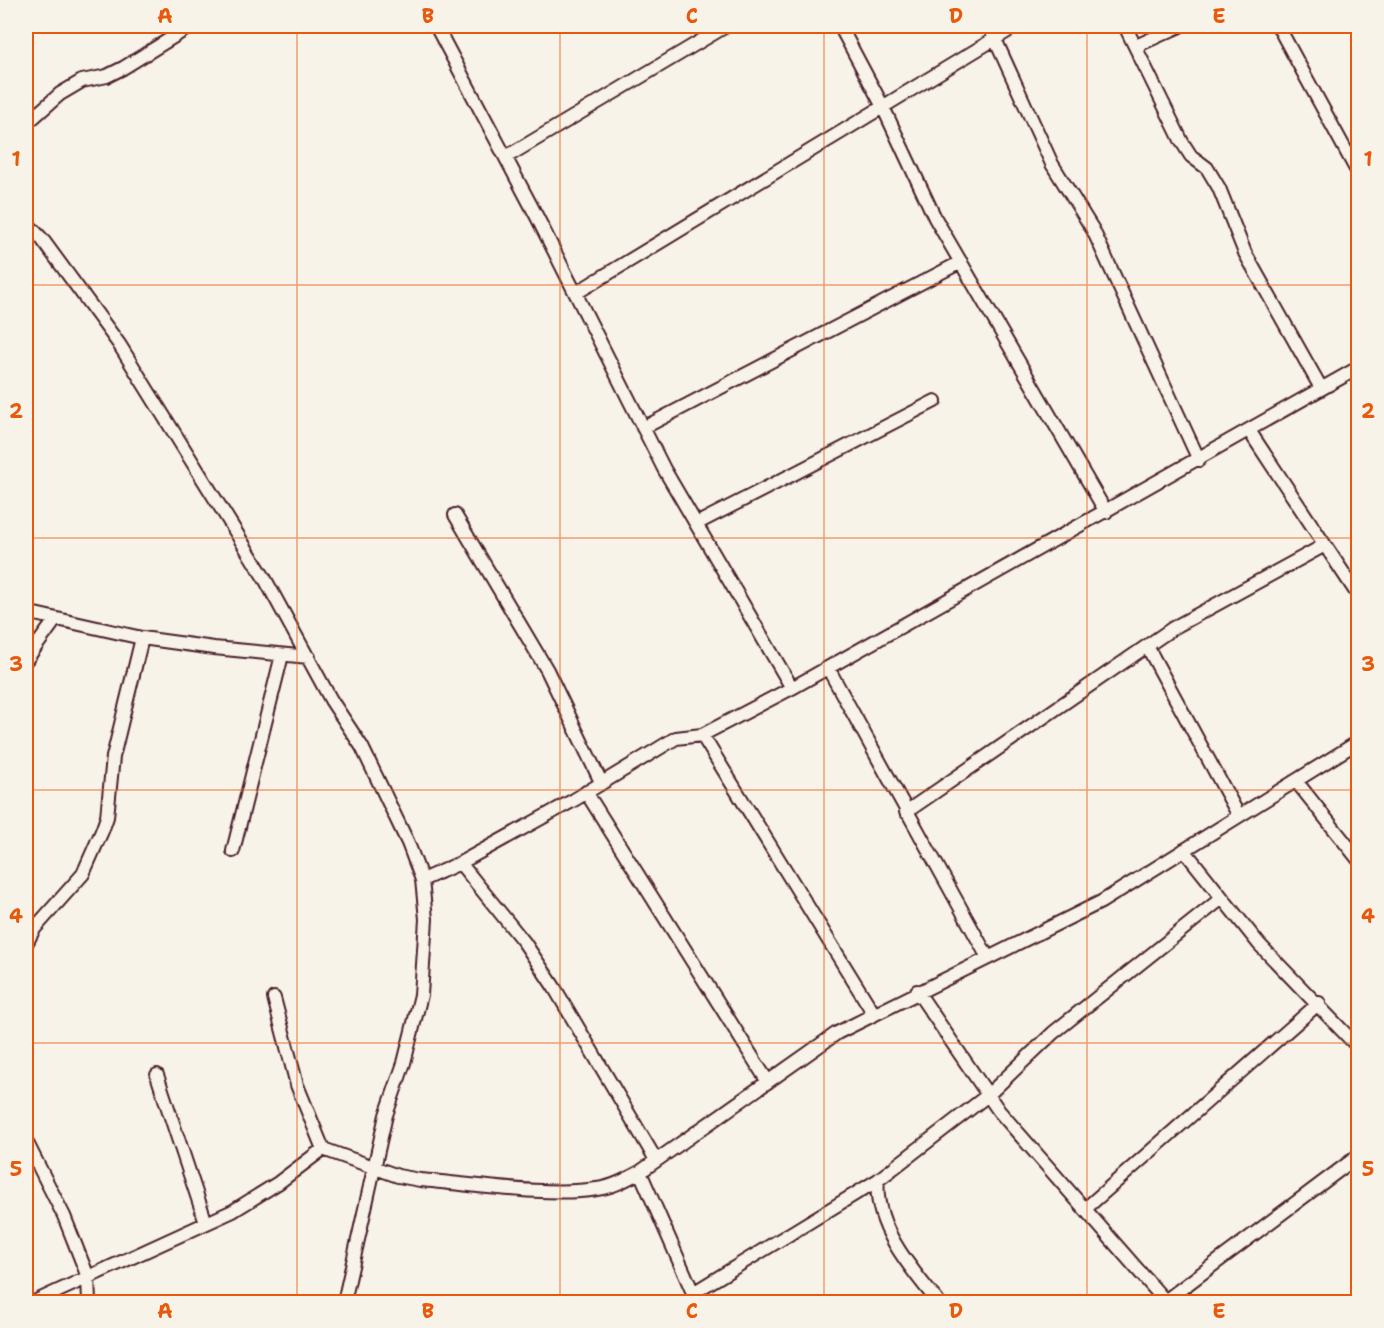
<svg xmlns="http://www.w3.org/2000/svg" width="1384" height="1328" viewBox="0 0 1384 1328" font-family="'Shantell Sans',sans-serif">
<style>
.lines{fill:none;stroke-linecap:round;stroke-linejoin:round}
.minor-casing{stroke:#4a1f2b;stroke-width:16}
.minor{stroke:#f7f3e8;stroke-width:12}
.grid{fill:none;stroke:#e8590c;stroke-width:1.5;stroke-opacity:0.55}
.neatline{fill:none;stroke:#e8590c;stroke-width:2}
.grid-label{font-size:20px;text-anchor:middle;font-weight:bold;fill:#e8590c}
</style>
<rect width="100%" height="100%" fill="#f7f3e8"/>
<filter id="ink" filterUnits="userSpaceOnUse"><feTurbulence type="fractalNoise" baseFrequency=".0167" numOctaves="2"/><feDisplacementMap in="SourceGraphic" scale="12" xChannelSelector="R" yChannelSelector="G"/><feConvolveMatrix kernelMatrix="1 2 1 2 8 2 1 2 1" color-interpolation-filters="sRGB"/></filter>
<g filter="url(#ink)">
<g class="lines">
<g class="minor-casing">
<path id="minor" d="M436,26L537,217L664,469L792,688
M840,26L882,105L935,218L1106,512
M989,26L1052,164L1093,230L1199,460
M1125,26L1182,142L1191,156L1207,168L1219,188L1245,253L1321,388
M1278,26L1358,173
M1136,46L1180,26
M26,124L60,94L82,81L107,76L123,68L191,26
M506,157L726,26
M26,222L42,239L119,344L265,579L331,700L362,747L408,843L422,880L426,919L421,995L404,1063L386,1115L344,1302
M576,293L1016,26
M643,428L961,262
M1250,432L1358,595
M455,515L547,670L601,782
M696,524L935,401
M26,612L142,638L214,648L309,657
M1147,646L1239,816
M26,660L56,619
M828,668L987,956
M702,735L874,1014
M1296,781L1358,859
M586,792L768,1082
M906,812L1173,628L1325,545
M1184,850L1259,944L1358,1047
M233,851L282,655
M460,863L524,942L554,987L656,1160
M422,880L460,863L574,800L676,738L702,735L792,688L1358,368
M26,944L34,929L83,874L102,831L107,817L113,757L142,638
M917,991L999,1111L1166,1302
M274,998L297,1085L323,1149
M157,1075L206,1223
M26,1141L64,1216L88,1277L89,1302
M640,1172L697,1302
M878,1180C873,1225 911,1269 938,1302
M1085,1209L1319,1003
M693,1293L878,1180L988,1095L1053,1033L1222,898
M1165,1301L1358,1156
M34,1302L233,1211L278,1183L323,1149L398,1176L420,1180C472,1184 548,1197 597,1189C613,1187 627,1179 640,1172L837,1033L1101,902L1358,742"/>
</g>
<use href="#minor" class="minor"/>
</g>
</g>
<path class="grid" d="M297,26V1302M560,26V1302M824,26V1302M1087,26V1302M26,285H1358M26,538H1358M26,790H1358M26,1043H1358"/>
<rect width="1384" height="1328" fill="none" stroke="#f7f3e8" stroke-width="66"/>
<rect x="33" y="33" width="1318" height="1262" class="neatline"/>
<g class="grid-label">
<text x="165" y="23">A</text>
<text x="428" y="23">B</text>
<text x="692" y="23">C</text>
<text x="956" y="23">D</text>
<text x="1219" y="23">E</text>
<text x="16" y="166">1</text>
<text x="1368" y="166">1</text>
<text x="16" y="418">2</text>
<text x="1368" y="418">2</text>
<text x="16" y="671">3</text>
<text x="1368" y="671">3</text>
<text x="16" y="923">4</text>
<text x="1368" y="923">4</text>
<text x="16" y="1176">5</text>
<text x="1368" y="1176">5</text>
<text x="165" y="1318">A</text>
<text x="428" y="1318">B</text>
<text x="692" y="1318">C</text>
<text x="956" y="1318">D</text>
<text x="1219" y="1318">E</text>
</g>
</svg>
